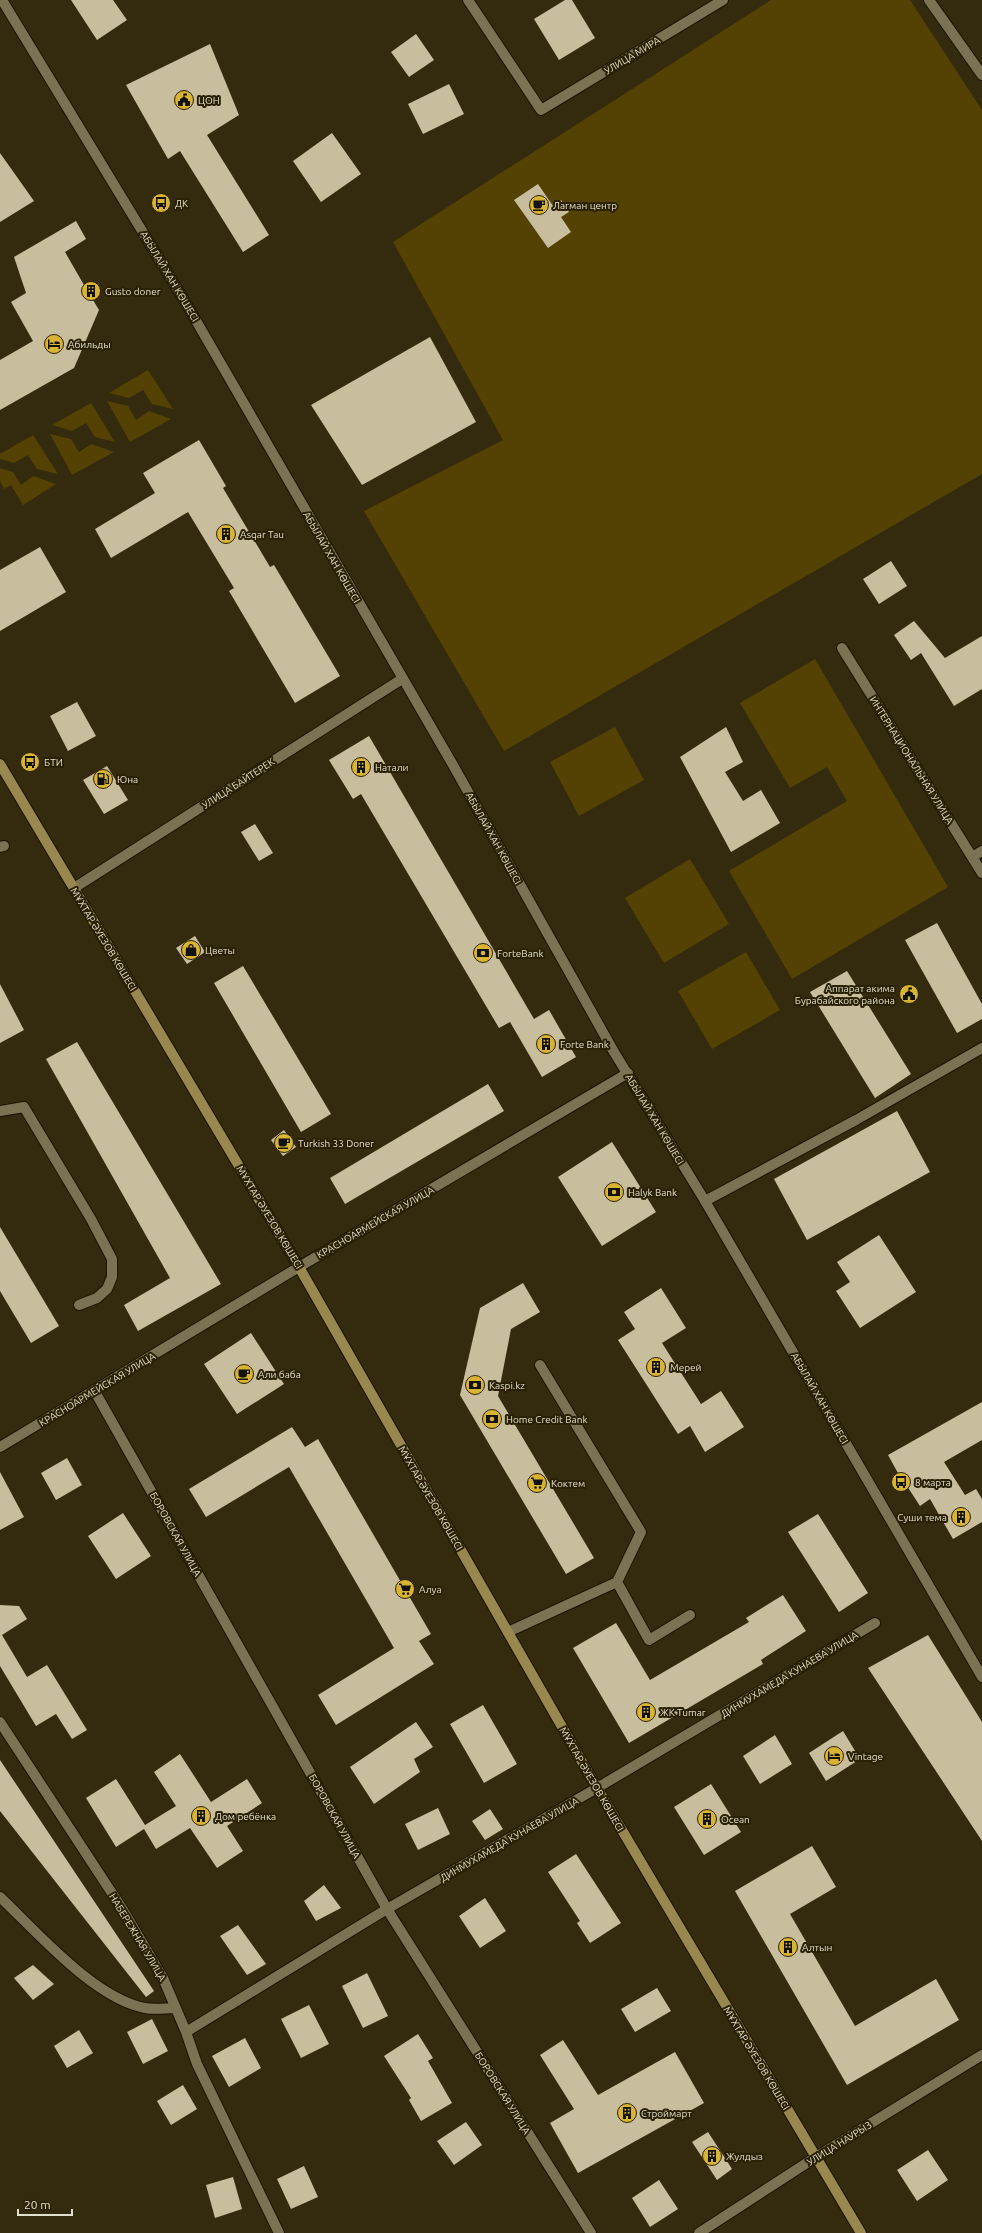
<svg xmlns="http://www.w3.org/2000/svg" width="982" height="2233" viewBox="0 0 982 2233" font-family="Ubuntu,sans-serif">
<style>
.green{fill:#534203}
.building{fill:#c8bd9d}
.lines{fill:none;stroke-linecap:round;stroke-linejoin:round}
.minor-casing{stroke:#1b1300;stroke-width:12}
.tertiary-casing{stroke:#1b1300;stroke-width:12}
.secondary-casing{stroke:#1b1300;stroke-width:12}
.minor{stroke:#7b7153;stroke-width:10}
.tertiary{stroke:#7b7153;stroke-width:10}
.secondary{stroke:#98874e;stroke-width:10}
.labels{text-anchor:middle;stroke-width:4;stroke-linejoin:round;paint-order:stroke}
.street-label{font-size:10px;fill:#e3decd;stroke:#2a2104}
.poi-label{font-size:10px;fill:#e3decd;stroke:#2a2104;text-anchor:start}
</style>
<rect width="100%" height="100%" fill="#342b0e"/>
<path class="green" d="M771,0H910L982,110V474L504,751L364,511L503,440L393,242Z
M148,370L173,409L152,404L143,390L129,398L109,393Z
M107,401L128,406L136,420L149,411L171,419L130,442Z
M91,403L115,442L95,437L86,423L72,431L52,425Z
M50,434L71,439L79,452L91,444L114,452L72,475Z
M33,435L58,474L37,469L28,455L14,463L0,459V454Z
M0,468L13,472L21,485L33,476L56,484L23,505L11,485L4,489L0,481Z
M815,659L948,887L792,979L729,871L847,801L827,767L790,788L740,703Z
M615,727L644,780L579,816L550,762Z
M690,859L729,924L664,963L625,898Z
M746,952L780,1010L712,1049L678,991Z"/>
<path class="building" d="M71,0H113L127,20L97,40Z
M565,0H572L595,38L559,60L534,19Z
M416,34L434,60L409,77L391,52Z
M210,44L239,115L207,135L269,235L243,252L180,151L168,159L126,85Z
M449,84L464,114L423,134L408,104Z
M332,133L361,174L321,202L293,161Z
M0,153L34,201L0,222Z
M538,184L553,206L561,200L569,212L561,217L571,232L548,248L514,200Z
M76,221L86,239L65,252L84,285L90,282L99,296L93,300L99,310L74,368L0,410V360L33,341L11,302L26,293L14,257Z
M430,337L476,422L362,485L311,405Z
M199,440L226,486L223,488L270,567L274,565L340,676L295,703L229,591L234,588L188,512L111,558L95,529L155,493L143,473Z
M40,547L66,592L0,631V570Z
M891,561L907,586L879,604L863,579Z
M914,621L945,658L982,636V689L954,706L921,653L911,660L894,635Z
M77,702L96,736L68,751L50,716Z
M726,727L743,762L725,772L743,801L761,790L780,823L731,852L680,757Z
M369,736L534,1019L549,1010L576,1057L542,1077L510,1022L499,1028L361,794L353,799L329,760Z
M107,766L128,800L104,814L83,780Z
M255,824L273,853L259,861L241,832Z
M937,923L982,1004V1019L957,1033L905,940Z
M195,936L205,952L187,964L176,948Z
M243,966L331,1114L301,1132L214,983Z
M847,971L911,1074L875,1098L810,992Z
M0,984L24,1030L0,1043Z
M77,1042L221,1284L138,1331L124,1305L170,1278L46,1059Z
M488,1084L504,1111L345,1204L330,1178Z
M897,1111L930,1172L807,1240L774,1179Z
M284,1130L296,1147L283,1156L271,1140Z
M612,1142L656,1212L602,1246L558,1177Z
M0,1227L59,1326L31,1343L0,1291Z
M879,1235L916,1292L860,1328L836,1291L850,1282L837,1262Z
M523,1283L540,1312L511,1329L498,1396L594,1558L566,1574L460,1395L480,1308Z
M661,1288L686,1328L662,1343L701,1404L721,1391L744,1427L705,1452L690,1426L678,1434L618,1340L635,1329L624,1312Z
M251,1333L284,1384L237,1414L204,1364Z
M982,1402V1440L944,1462L965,1495L976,1489L982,1499V1522L953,1539L930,1499L920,1506L905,1483L904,1484L888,1455Z
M292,1427L305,1447L318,1439L431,1634L419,1641L434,1664L336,1725L318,1695L394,1648L289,1467L206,1517L189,1489Z
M67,1458L82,1485L56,1500L41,1473Z
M0,1472L24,1517L0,1530Z
M123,1513L151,1556L116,1579L88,1536Z
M818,1514L868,1593L839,1612L788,1532Z
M783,1595L806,1631L761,1660L763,1664L629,1743L573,1648L616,1623L650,1680L749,1622L746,1618Z
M0,1605L19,1606L27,1619L2,1635L27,1677L47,1665L87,1730L72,1739L56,1714L36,1726L0,1666Z
M928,1635L982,1722V1841L868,1668Z
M483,1705L517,1764L484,1783L450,1724Z
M416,1722L433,1747L414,1759L420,1772L374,1804L350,1767Z
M843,1731L860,1759L826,1781L809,1753Z
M775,1735L792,1764L760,1784L743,1756Z
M180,1754L211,1802L247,1779L262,1803L227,1826L243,1851L217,1868L190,1828L156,1849L144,1829L116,1847L86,1798L116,1779L145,1825L176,1806L154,1772Z
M0,1760L154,1991L146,1997L0,1811Z
M711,1784L741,1832L704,1855L674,1807Z
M438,1808L450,1834L418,1850L405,1824Z
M490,1809L503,1829L485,1840L472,1821Z
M812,1846L836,1887L790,1914L855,2026L936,1979L959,2020L847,2085L735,1891Z
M576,1854L621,1923L590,1943L577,1923L580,1921L548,1872Z
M324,1885L341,1908L316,1921L304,1901Z
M485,1898L506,1931L480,1948L459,1916Z
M238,1925L266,1964L247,1975L220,1936Z
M33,1965L54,1984L33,2000L14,1978Z
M367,1973L388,2016L363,2028L342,1986Z
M657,1988L671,2011L635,2032L621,2009Z
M309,2005L329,2044L301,2058L281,2019Z
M152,2019L168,2051L143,2064L127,2032Z
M79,2030L93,2053L67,2068L54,2046Z
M418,2034L433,2058L428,2061L452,2103L421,2121L409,2100L411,2098L384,2056Z
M245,2038L261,2068L229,2087L212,2056Z
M563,2040L598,2095L675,2052L704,2103L578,2173L550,2123L574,2109L540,2055Z
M183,2085L197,2109L171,2125L157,2101Z
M466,2122L482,2145L454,2165L437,2141Z
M708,2132L732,2169L717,2180L692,2142Z
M928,2150L948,2180L917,2201L897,2170Z
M304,2166L318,2197L291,2209L277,2179Z
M233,2177L242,2209L215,2218L206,2185Z
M659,2180L678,2209L650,2227L632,2198Z"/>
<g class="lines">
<g class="minor-casing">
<path id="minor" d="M468,0L541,110L723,0
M929,0L982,75
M842,648L982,873
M0,847L4,846
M972,857L982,851
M74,888L402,679
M0,1111L24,1107L91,1219L112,1259V1277L107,1289L97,1298L79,1305
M705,1201L856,1120L982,1048
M540,1365L641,1532L617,1582
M94,1390L387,1909L591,2233
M0,1447L299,1267L628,1073
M508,1632L617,1582L649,1640L690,1615
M0,1722L123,1910L163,1978L186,2032L197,2064L279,2233
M0,1897C37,1932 95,1999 145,2008C155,2010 166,2008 176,2008
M186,2032L387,1909L597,1788L875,1623
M699,2233L816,2157L982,2055"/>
</g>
<g class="tertiary-casing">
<path id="tertiary" d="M2,0L187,305L453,765L614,1052L705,1201L982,1677"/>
</g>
<g class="secondary-casing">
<path id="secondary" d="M0,764L299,1267L597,1788L861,2233"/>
</g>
<use href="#minor" class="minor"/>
<use href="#tertiary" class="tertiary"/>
<use href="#secondary" class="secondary"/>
</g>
<defs>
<g id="civic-disc" transform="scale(1)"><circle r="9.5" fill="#d9b434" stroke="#2a2104"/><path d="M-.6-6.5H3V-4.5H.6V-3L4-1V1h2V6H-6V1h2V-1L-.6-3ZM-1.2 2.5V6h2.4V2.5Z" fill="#111"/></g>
<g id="bus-disc" transform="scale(1)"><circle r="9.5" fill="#d9b434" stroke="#2a2104"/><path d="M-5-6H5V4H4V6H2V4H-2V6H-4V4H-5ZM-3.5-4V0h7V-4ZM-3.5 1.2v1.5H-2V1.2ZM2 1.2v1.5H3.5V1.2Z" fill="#111"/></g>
<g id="cafe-disc" transform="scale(1)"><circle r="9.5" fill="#d9b434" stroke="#2a2104"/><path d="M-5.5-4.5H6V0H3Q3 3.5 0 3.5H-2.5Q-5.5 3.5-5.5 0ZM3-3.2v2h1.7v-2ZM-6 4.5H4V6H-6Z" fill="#111"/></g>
<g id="building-disc" transform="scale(1)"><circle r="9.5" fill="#d9b434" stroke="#2a2104"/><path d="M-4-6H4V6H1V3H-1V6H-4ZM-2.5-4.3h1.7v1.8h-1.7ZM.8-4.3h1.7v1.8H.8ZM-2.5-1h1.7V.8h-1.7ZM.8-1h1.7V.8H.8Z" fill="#111"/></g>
<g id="hotel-disc" transform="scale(1)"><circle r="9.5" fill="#d9b434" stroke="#2a2104"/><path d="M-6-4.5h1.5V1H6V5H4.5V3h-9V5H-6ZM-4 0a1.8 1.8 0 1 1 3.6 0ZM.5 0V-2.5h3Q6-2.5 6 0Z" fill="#111"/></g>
<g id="fuel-disc" transform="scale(1)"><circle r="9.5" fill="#d9b434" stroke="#2a2104"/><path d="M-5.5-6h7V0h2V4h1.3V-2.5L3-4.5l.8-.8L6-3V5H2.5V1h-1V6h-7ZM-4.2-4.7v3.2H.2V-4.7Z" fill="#111"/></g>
<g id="shop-disc" transform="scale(1)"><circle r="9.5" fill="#d9b434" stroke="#2a2104"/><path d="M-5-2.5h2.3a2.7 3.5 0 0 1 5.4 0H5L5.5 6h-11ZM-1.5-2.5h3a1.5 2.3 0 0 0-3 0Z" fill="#111"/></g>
<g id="bank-disc" transform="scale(1)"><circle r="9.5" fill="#d9b434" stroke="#2a2104"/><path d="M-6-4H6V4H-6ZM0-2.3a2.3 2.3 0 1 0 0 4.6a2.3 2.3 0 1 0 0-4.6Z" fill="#111"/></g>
<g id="supermarket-disc" transform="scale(1)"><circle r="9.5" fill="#d9b434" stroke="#2a2104"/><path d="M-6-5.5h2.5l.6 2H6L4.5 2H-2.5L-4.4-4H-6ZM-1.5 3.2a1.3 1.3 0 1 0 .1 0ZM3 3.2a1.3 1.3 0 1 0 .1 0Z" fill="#111"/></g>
</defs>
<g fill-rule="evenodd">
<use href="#civic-disc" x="184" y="100"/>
<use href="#bus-disc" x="161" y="203"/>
<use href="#cafe-disc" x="539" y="205"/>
<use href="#building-disc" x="91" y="291"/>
<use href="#hotel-disc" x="54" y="344"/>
<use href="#building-disc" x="226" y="534"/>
<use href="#bus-disc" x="30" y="762"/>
<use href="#building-disc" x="361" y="767"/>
<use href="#fuel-disc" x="103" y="779"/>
<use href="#shop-disc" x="191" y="950"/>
<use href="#bank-disc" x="483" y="953"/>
<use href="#civic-disc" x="909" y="994"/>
<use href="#building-disc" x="546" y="1044"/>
<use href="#cafe-disc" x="284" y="1143"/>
<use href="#bank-disc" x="614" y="1192"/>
<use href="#building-disc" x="656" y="1367"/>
<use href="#cafe-disc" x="244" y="1374"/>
<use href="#bank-disc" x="475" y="1385"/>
<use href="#bank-disc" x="492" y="1419"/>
<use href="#bus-disc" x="901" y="1482"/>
<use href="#supermarket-disc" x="537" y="1483"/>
<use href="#building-disc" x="961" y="1517"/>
<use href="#supermarket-disc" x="405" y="1589"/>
<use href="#building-disc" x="646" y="1712"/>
<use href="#hotel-disc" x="834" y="1756"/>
<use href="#building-disc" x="201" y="1816"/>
<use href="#building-disc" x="707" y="1819"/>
<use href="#building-disc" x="788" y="1947"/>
<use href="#building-disc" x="627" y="2113"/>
<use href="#building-disc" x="712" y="2156"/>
</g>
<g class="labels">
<g class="street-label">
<text transform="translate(632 55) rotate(-31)" y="4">УЛИЦА МИРА</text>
<text transform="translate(170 276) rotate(59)" y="4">АБЫЛАЙ ХАН КӨШЕСІ</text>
<text transform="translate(332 557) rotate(60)" y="4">АБЫЛАЙ ХАН КӨШЕСІ</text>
<text transform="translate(912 760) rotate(58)" y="4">ИНТЕРНАЦИОНАЛЬНАЯ УЛИЦА</text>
<text transform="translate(238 783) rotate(-33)" y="4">УЛИЦА БАЙТЕРЕК</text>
<text transform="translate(494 838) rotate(61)" y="4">АБЫЛАЙ ХАН КӨШЕСІ</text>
<text transform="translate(104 939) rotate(59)" y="4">МҰХТАР ӘУЕЗОВ КӨШЕСІ</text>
<text transform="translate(655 1119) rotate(59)" y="4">АБЫЛАЙ ХАН КӨШЕСІ</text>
<text transform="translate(270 1217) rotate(59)" y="4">МҰХТАР ӘУЕЗОВ КӨШЕСІ</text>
<text transform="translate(375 1222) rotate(-30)" y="4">КРАСНОАРМЕЙСКАЯ УЛИЦА</text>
<text transform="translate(97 1389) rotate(-31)" y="4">КРАСНОАРМЕЙСКАЯ УЛИЦА</text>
<text transform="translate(820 1398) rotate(60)" y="4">АБЫЛАЙ ХАН КӨШЕСІ</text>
<text transform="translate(431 1498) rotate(60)" y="4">МҰХТАР ӘУЕЗОВ КӨШЕСІ</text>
<text transform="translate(176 1534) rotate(61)" y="4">БОРОВСКАЯ УЛИЦА</text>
<text transform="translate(789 1674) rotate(-31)" y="4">ДИНМУХАМЕДА КУНАЕВА УЛИЦА</text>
<text transform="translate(592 1779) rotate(60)" y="4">МҰХТАР ӘУЕЗОВ КӨШЕСІ</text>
<text transform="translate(335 1816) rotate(61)" y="4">БОРОВСКАЯ УЛИЦА</text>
<text transform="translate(509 1839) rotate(-30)" y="4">ДИНМУХАМЕДА КУНАЕВА УЛИЦА</text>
<text transform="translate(138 1937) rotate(59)" y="4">НАБЕРЕЖНАЯ УЛИЦА</text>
<text transform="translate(757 2058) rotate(59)" y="4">МҰХТАР ӘУЕЗОВ КӨШЕСІ</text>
<text transform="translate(503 2093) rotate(58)" y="4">БОРОВСКАЯ УЛИЦА</text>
<text transform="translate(839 2143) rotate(-32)" y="4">УЛИЦА НАУРЫЗ</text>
</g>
<g class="poi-label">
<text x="198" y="104">ЦОН</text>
<text x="175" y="207">ДК</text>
<text x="553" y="209">Лагман центр</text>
<text x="105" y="295">Gusto doner</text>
<text x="68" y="348">Абильды</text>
<text x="240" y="538">Asqar Tau</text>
<text x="44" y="766">БТИ</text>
<text x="375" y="771">Натали</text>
<text x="117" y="783">Юна</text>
<text x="205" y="954">Цветы</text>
<text x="497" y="957">ForteBank</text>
<text x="895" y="992" text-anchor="end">Аппарат акима<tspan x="895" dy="12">Бурабайского района</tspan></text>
<text x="560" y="1048">Forte Bank</text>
<text x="298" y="1147">Turkish 33 Doner</text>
<text x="628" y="1196">Halyk Bank</text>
<text x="670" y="1371">Мерей</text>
<text x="258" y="1378">Али баба</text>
<text x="489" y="1389">Kaspi.kz</text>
<text x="506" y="1423">Home Credit Bank</text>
<text x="915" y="1486">8 марта</text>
<text x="551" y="1487">Коктем</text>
<text x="947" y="1521" text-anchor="end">Суши тема</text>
<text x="419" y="1593">Алуа</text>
<text x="660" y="1716">ЖК Tumar</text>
<text x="848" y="1760">Vintage</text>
<text x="215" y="1820">Дом ребёнка</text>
<text x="721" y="1823">Ocean</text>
<text x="802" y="1951">Алтын</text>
<text x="641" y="2117">Строймарт</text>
<text x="726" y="2160">Жулдыз</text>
</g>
</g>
<path d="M18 2209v6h54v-6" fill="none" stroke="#e3decd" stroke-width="2"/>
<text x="24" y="2209" font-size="12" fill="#e3decd" stroke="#2a2104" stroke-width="3" paint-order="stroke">20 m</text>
</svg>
